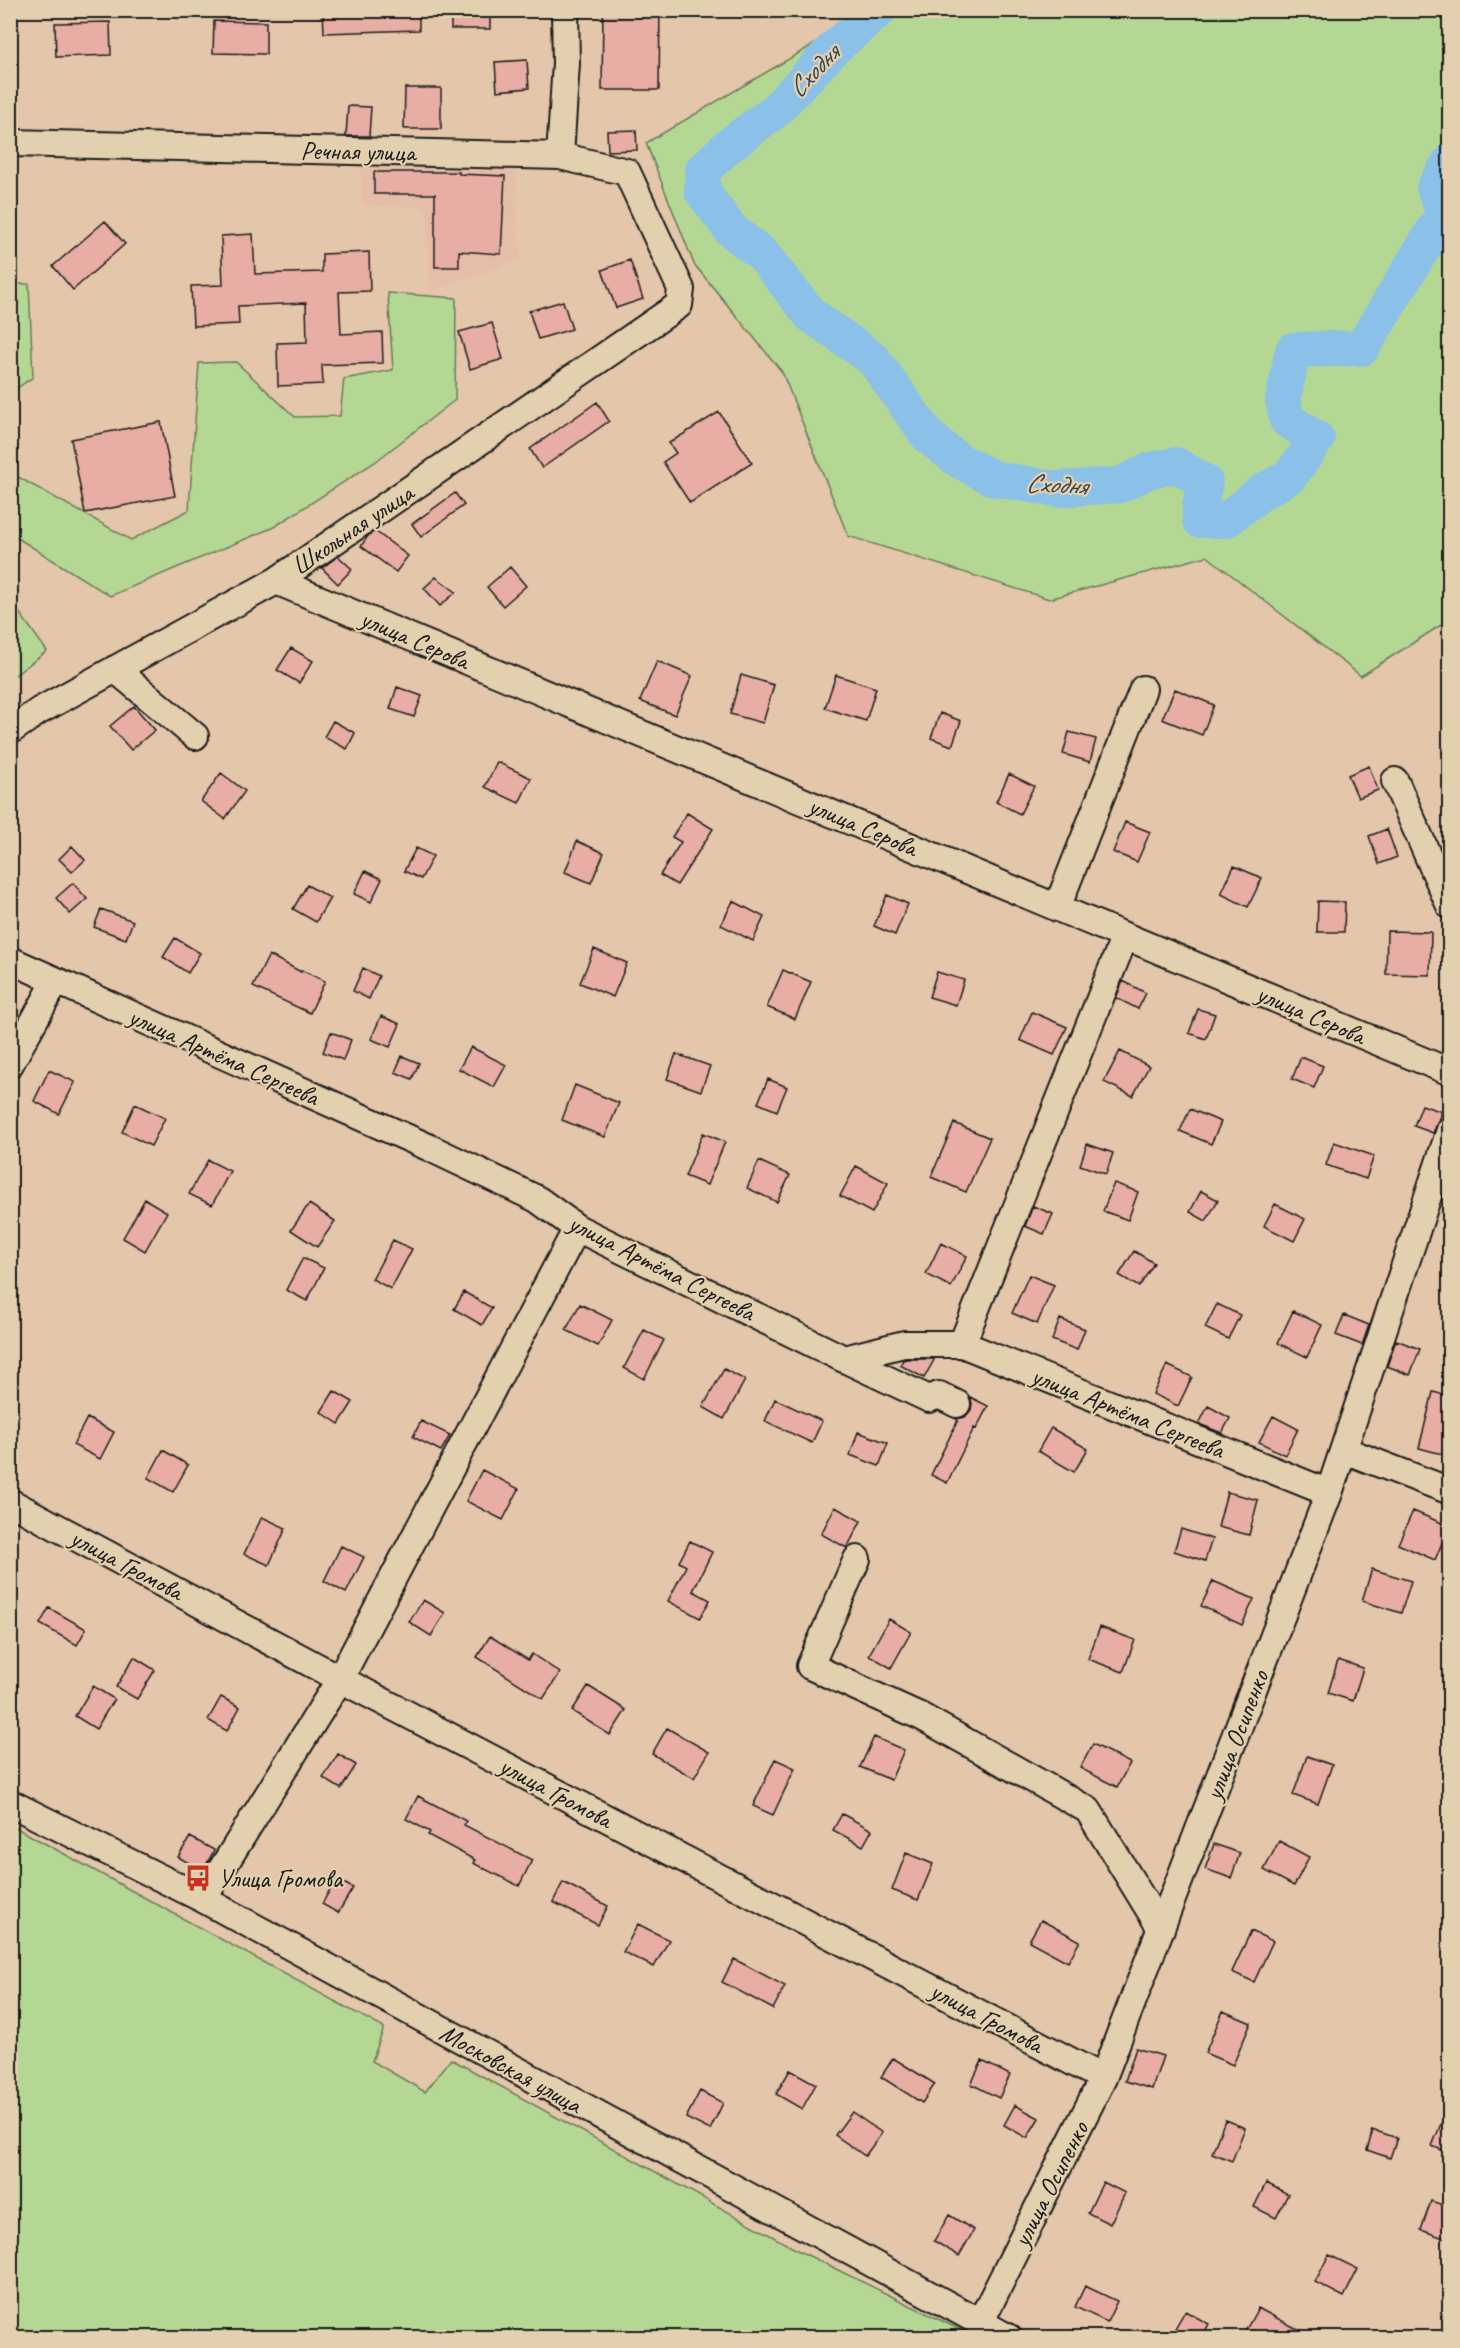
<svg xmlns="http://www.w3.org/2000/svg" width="1460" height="2348" viewBox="0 0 1460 2348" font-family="Caveat,sans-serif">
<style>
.built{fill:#e5bea9}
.green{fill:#b4d893;stroke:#687a58;stroke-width:1.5}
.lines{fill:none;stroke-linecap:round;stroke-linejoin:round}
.river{stroke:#8bc0e8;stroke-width:36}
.building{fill:#e8ada4;stroke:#1c1c1c;stroke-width:1.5}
.minor-casing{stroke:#1c1c1c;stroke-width:30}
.minor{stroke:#e3d0ae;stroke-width:26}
.labels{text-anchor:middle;stroke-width:4.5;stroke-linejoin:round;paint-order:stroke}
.street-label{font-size:26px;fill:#1c1c1c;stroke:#e3d0ae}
.poi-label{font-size:26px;fill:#1c1c1c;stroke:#e3d0ae;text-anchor:start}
.water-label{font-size:27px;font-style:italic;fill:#38454f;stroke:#e3d0ae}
</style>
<rect width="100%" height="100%" fill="#e4c6ab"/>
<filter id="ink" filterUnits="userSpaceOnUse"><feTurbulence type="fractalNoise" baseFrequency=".0167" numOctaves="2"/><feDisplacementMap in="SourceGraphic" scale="12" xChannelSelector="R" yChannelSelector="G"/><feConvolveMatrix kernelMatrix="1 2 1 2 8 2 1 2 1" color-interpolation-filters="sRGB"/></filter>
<g filter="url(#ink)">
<path class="built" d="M361,167L516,169L520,259L430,291L426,208L362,205Z"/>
<path class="green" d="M872,10L1449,11V620L1361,676L1207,556L1049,599L848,536L782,372L694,264L646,143Z
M11,284H29L33,377L11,392Z
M388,293L456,298L455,400L375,462L274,527L110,596L11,534V473L131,540L189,510L199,363L236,362L295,417L340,416L344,379L393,370Z
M11,601L47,651L11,678H10Z
M11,1825L384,2028L372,2061L425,2092L451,2059L797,2250L975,2337H11Z"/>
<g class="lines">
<path class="river" d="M879,10L834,48L775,111L727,147L703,170L702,191L731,230L762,254L811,315L873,359L929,437L958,460L995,479L1057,489L1120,485L1151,470L1176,465L1205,482L1200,506V520H1226L1262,492L1290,476L1317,439L1287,420L1283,400L1293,350L1362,348L1444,213L1434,188L1450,162"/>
</g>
<path class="building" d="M323,10H419V30L324,33Z
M451,10H490V29H451Z
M603,10H660L659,90H602Z
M214,21L266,22V54L213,53Z
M110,22L111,55L56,57L55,23Z
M527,60L529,88L497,91L495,62Z
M405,88H441V129H404Z
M348,106L371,107L369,136H346Z
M636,130L637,150L608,151L607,131Z
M374,172H459V174L505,176L501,254L459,251V267H435V194H374Z
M105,221L125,244L73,290L53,266Z
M253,234L255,274L322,272V254L369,252L370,291L339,292L341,334L382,332L383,363L322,365L323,384L278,386L277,343L307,342L306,303L238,306L239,324L193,326L191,286L223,285L221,236Z
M630,260L643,299L616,308L602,270Z
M563,301L572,329L538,339L529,311Z
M492,323L503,359L470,369L459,332Z
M597,402L609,421L542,468L530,449Z
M719,412L752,463L690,503L663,462L676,453L669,443Z
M161,422L175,496L85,513L71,439Z
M455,493L464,505L421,537L412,524Z
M375,531L408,556L396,572L361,546L368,536Z
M338,556L352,569L338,584L322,568Z
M510,567L526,586L503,606L487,587Z
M436,577L456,592L440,606L424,588Z
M291,648L313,661L299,683L277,670Z
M657,661L692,676L675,715L640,701Z
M741,675L774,685L763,723L730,714Z
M836,675L876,688L866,721L825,708Z
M397,687L422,696L414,717L390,709Z
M1175,689L1214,705L1202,735L1162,719Z
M134,706L155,730L131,750L110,726Z
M940,713L961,721L952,746L931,738Z
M333,721L355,733L347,749L324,737Z
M1069,732L1096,739L1090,762L1063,754Z
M497,762L531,778L519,803L485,787Z
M1369,766L1378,790L1358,798L1348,775Z
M221,773L245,791L225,819L201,801Z
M1009,774L1034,786L1020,814L996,802Z
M687,813L713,829L677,885L660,875L681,842L672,837Z
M1125,822L1150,832L1137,862L1113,852Z
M1387,829L1397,857L1379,864L1369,836Z
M577,841L604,853L591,883L565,872Z
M72,846L85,860L72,872L59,859Z
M416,848L433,856L421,879L404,871Z
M1234,866L1262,878L1248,907L1221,894Z
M365,871L382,879L371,902L354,894Z
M73,883L87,899L70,914L56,898Z
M307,885L330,898L316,922L293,909Z
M887,895L908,904L895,935L874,926Z
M733,901L764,917L753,941L721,925Z
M1318,901L1345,902L1344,932H1317Z
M101,909L133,921L126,939L94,927Z
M1387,931L1431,932L1430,975L1386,974Z
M175,938L200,953L188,973L163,957Z
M594,949L627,963L613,997L580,983Z
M269,955L301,972V970L325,981L310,1013L253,987Z
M363,968L379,976L369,999L353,991Z
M783,970L811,982L795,1019L767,1007Z
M937,972L964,980L956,1005L929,997Z
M1123,981L1146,993L1138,1009L1116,998Z
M1198,1009L1215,1014L1206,1039L1189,1033Z
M1032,1012L1067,1027L1054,1055L1020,1040Z
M381,1016L400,1024L390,1047L371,1039Z
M331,1032L351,1040L343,1060L323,1052Z
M471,1047L506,1065L494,1087L459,1069Z
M1120,1051L1149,1066L1133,1096L1104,1082Z
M676,1054L710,1066L701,1091L667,1079Z
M402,1056L419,1063L412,1079L395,1072Z
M1301,1057L1323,1066L1314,1088L1292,1079Z
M49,1070L75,1082L59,1114L34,1101Z
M768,1079L787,1087L777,1111L758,1103Z
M575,1085L619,1103L605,1137L562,1120Z
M135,1104L165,1118L151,1146L122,1132Z
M1422,1105L1442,1112L1433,1133L1414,1126Z
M1190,1109L1221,1122L1211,1144L1180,1131Z
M954,1123L990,1138L966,1192L931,1177Z
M703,1133L725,1142L707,1185L685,1176Z
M1334,1142L1374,1156L1366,1179L1326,1165Z
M1087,1144L1113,1153L1106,1174L1080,1165Z
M208,1160L230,1171L212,1205L189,1194Z
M759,1161L790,1175L777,1202L747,1188Z
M856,1166L888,1183L872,1213L840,1196Z
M1114,1183L1138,1192L1128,1220L1103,1211Z
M1201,1191L1218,1200L1206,1221L1190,1212Z
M145,1199L167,1212L145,1251L123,1238Z
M309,1204L335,1221L317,1247L291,1230Z
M1275,1204L1305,1219L1294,1241L1264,1226Z
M1033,1206L1053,1214L1044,1234L1025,1226Z
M393,1240L412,1249L391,1289L372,1279Z
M941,1243L967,1256L951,1287L926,1274Z
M1134,1251L1154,1263L1139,1287L1119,1275Z
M303,1258L324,1268L307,1301L286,1290Z
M1029,1275L1054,1285L1037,1324L1012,1313Z
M464,1292L492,1308L482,1325L454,1309Z
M580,1304L612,1320L598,1346L566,1330Z
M1217,1304L1240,1315L1228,1339L1205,1328Z
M1293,1311L1322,1325L1307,1357L1278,1343Z
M1344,1315L1369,1325L1362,1345L1336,1335Z
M1060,1319L1085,1329L1077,1350L1052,1340Z
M644,1330L664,1340L644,1379L624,1368Z
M1396,1340L1420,1349L1410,1375L1387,1366Z
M906,1359H933L934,1360L924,1378L900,1365L903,1360Z
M1167,1365L1192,1377L1178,1406L1153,1394Z
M724,1369L745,1380L724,1419L703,1407Z
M334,1391L353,1402L339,1424L321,1412Z
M1433,1392L1449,1396V1443L1446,1455L1419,1448Z
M970,1397L988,1406L976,1429L974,1428L947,1483L931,1475L958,1420L956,1419L965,1417L971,1410L972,1403Z
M775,1399L822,1421L812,1443L765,1421Z
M1208,1406L1230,1418L1222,1433L1199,1424Z
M1273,1416L1298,1429L1285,1455L1259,1442Z
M87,1418L114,1432L100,1459L73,1445Z
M421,1421L450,1435L441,1451L413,1437Z
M1051,1428L1088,1449L1074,1472L1038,1451Z
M858,1432L888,1443L879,1466L850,1455Z
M163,1450L188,1465L173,1492L148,1478Z
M482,1470L519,1489L503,1520L466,1501Z
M1227,1492L1258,1500L1249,1535L1218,1527Z
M835,1507L861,1521L847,1548L821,1534Z
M1413,1511L1449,1526L1435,1560L1398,1544Z
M262,1517L286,1528L269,1565L244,1554Z
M1181,1529L1212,1539L1205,1561L1174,1551Z
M690,1541L712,1552L693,1591L710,1600L700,1618L668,1601L686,1566L679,1562Z
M341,1546L364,1557L346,1593L324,1581Z
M1372,1569L1411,1581L1401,1613L1362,1601Z
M1213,1581L1254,1599L1242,1625L1201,1606Z
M423,1600L445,1613L431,1636L409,1622Z
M49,1608L86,1629L77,1645L40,1624Z
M889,1619L911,1632L891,1668L869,1655Z
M1100,1627L1135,1640L1123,1672L1088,1659Z
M490,1636L528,1660L532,1654L560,1673L543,1699L477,1657Z
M134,1657L155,1670L137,1699L116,1687Z
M1338,1660L1363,1668L1353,1701L1328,1693Z
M93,1686L114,1699L96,1729L75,1716Z
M588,1686L626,1710L610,1735L572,1711Z
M221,1697L240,1707L227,1731L208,1720Z
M667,1728L709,1752L694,1778L652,1754Z
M874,1737L904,1750L891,1780L860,1767Z
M1093,1744L1130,1763L1117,1787L1080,1768Z
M338,1754L356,1765L341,1789L323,1778Z
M1307,1756L1332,1765L1318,1804L1293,1795Z
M775,1759L795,1768L773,1815L753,1806Z
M418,1796L466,1821L464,1825L532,1860L519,1886L473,1863L475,1860L428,1835L430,1832L406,1819Z
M842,1814L872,1830L863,1846L833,1830Z
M190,1837L214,1850L203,1871L178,1857Z
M1279,1841L1309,1857L1294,1886L1264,1870Z
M1214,1844L1240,1853L1231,1878L1205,1869Z
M906,1853L933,1864L918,1900L892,1890Z
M336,1879L353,1888L338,1913L322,1904Z
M563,1882L608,1906L598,1925L553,1902Z
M1041,1920L1080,1941L1068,1962L1029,1941Z
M638,1924L669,1940L654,1967L623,1952Z
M1251,1931L1273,1941L1254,1982L1232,1972Z
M734,1959L785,1986L773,2009L722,1982Z
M1223,2011L1251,2023L1233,2065L1205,2053Z
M1136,2048L1163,2056L1152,2089L1125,2081Z
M893,2058L935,2084L922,2103L881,2077Z
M982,2061L1010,2075L999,2098L971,2084Z
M790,2070L816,2084L802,2109L776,2094Z
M700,2091L723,2103L710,2130L686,2118Z
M1449,2104V2153L1432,2146Z
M1015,2105L1039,2118L1027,2138L1004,2125Z
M852,2112L882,2133L865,2156L835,2135Z
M1225,2120L1245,2128L1232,2161L1212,2153Z
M1373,2130L1397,2138L1390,2158L1367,2150Z
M1103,2182L1125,2193L1110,2224L1088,2213Z
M1266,2183L1288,2194L1276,2218L1254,2207Z
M1431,2201L1449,2207V2240L1421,2230Z
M949,2215L974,2230L959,2256L934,2241Z
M1329,2255L1358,2269L1344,2297L1315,2282Z
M1085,2286L1117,2301L1107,2322L1075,2307Z
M1258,2308L1312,2337H1242Z
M1185,2311L1209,2324L1202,2337H1170Z"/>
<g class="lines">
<g class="minor-casing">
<path id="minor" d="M10,143L560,156L566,63L565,10
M276,581L1450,1072
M115,669L195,736
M10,731L39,711L276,581L679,305L681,289L627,172L560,156
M1395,781L1450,906
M1057,908L1143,689
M10,960L428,1147L537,1199L577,1228L844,1359L904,1344H962L1329,1493
M10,1064L56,981
M962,1344L1125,936
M844,1359L929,1399L939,1395L957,1404
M1344,1450L1450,1491
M10,1502L340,1679L1103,2078
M857,1559L810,1666L922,1717L1088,1810L1161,1929
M10,1803L203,1899L1009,2338
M203,1899L340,1679L577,1228
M980,2323L1103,2078L1329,1493L1450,1130"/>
</g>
<use href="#minor" class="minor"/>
</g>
</g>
<defs>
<g id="bus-bare" transform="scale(2.07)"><path d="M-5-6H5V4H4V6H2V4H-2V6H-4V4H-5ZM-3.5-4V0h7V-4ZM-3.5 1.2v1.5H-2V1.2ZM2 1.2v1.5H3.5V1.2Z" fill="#c8321e" stroke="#e3d0ae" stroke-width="2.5" paint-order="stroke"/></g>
</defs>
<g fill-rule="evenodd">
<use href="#bus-bare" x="198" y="1878"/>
</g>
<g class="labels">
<g class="street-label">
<text transform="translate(358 151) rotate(1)" y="9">Речная улица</text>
<text transform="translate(352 529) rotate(-34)" y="9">Школьная улица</text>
<text transform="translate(415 639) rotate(23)" y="9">улица Серова</text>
<text transform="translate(863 826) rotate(23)" y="9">улица Серова</text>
<text transform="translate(1311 1014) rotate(23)" y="9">улица Серова</text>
<text transform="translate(224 1056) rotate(24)" y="9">улица Артёма Сергеева</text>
<text transform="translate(662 1267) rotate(27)" y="9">улица Артёма Сергеева</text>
<text transform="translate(1128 1412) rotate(22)" y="9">улица Артёма Сергеева</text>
<text transform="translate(127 1564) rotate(28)" y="9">улица Громова</text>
<text transform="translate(1236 1735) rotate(-69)" y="9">улица Осипенко</text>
<text transform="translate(556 1792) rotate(28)" y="9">улица Громова</text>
<text transform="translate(987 2017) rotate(28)" y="9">улица Громова</text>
<text transform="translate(511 2068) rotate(29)" y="9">Московская улица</text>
<text transform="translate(1050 2184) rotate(-63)" y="9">улица Осипенко</text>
</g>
<g class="poi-label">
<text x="218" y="1887">Улица Громова</text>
</g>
<g class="water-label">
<text transform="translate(813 71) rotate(-46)" y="9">Сходня</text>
<text transform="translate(1056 484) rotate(3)" y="9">Сходня</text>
</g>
</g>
<rect width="1460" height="2348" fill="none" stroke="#e3d0ae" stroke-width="36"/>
<rect x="18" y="18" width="1424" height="2312" fill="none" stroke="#1c1c1c" stroke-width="2" filter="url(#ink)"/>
</svg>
